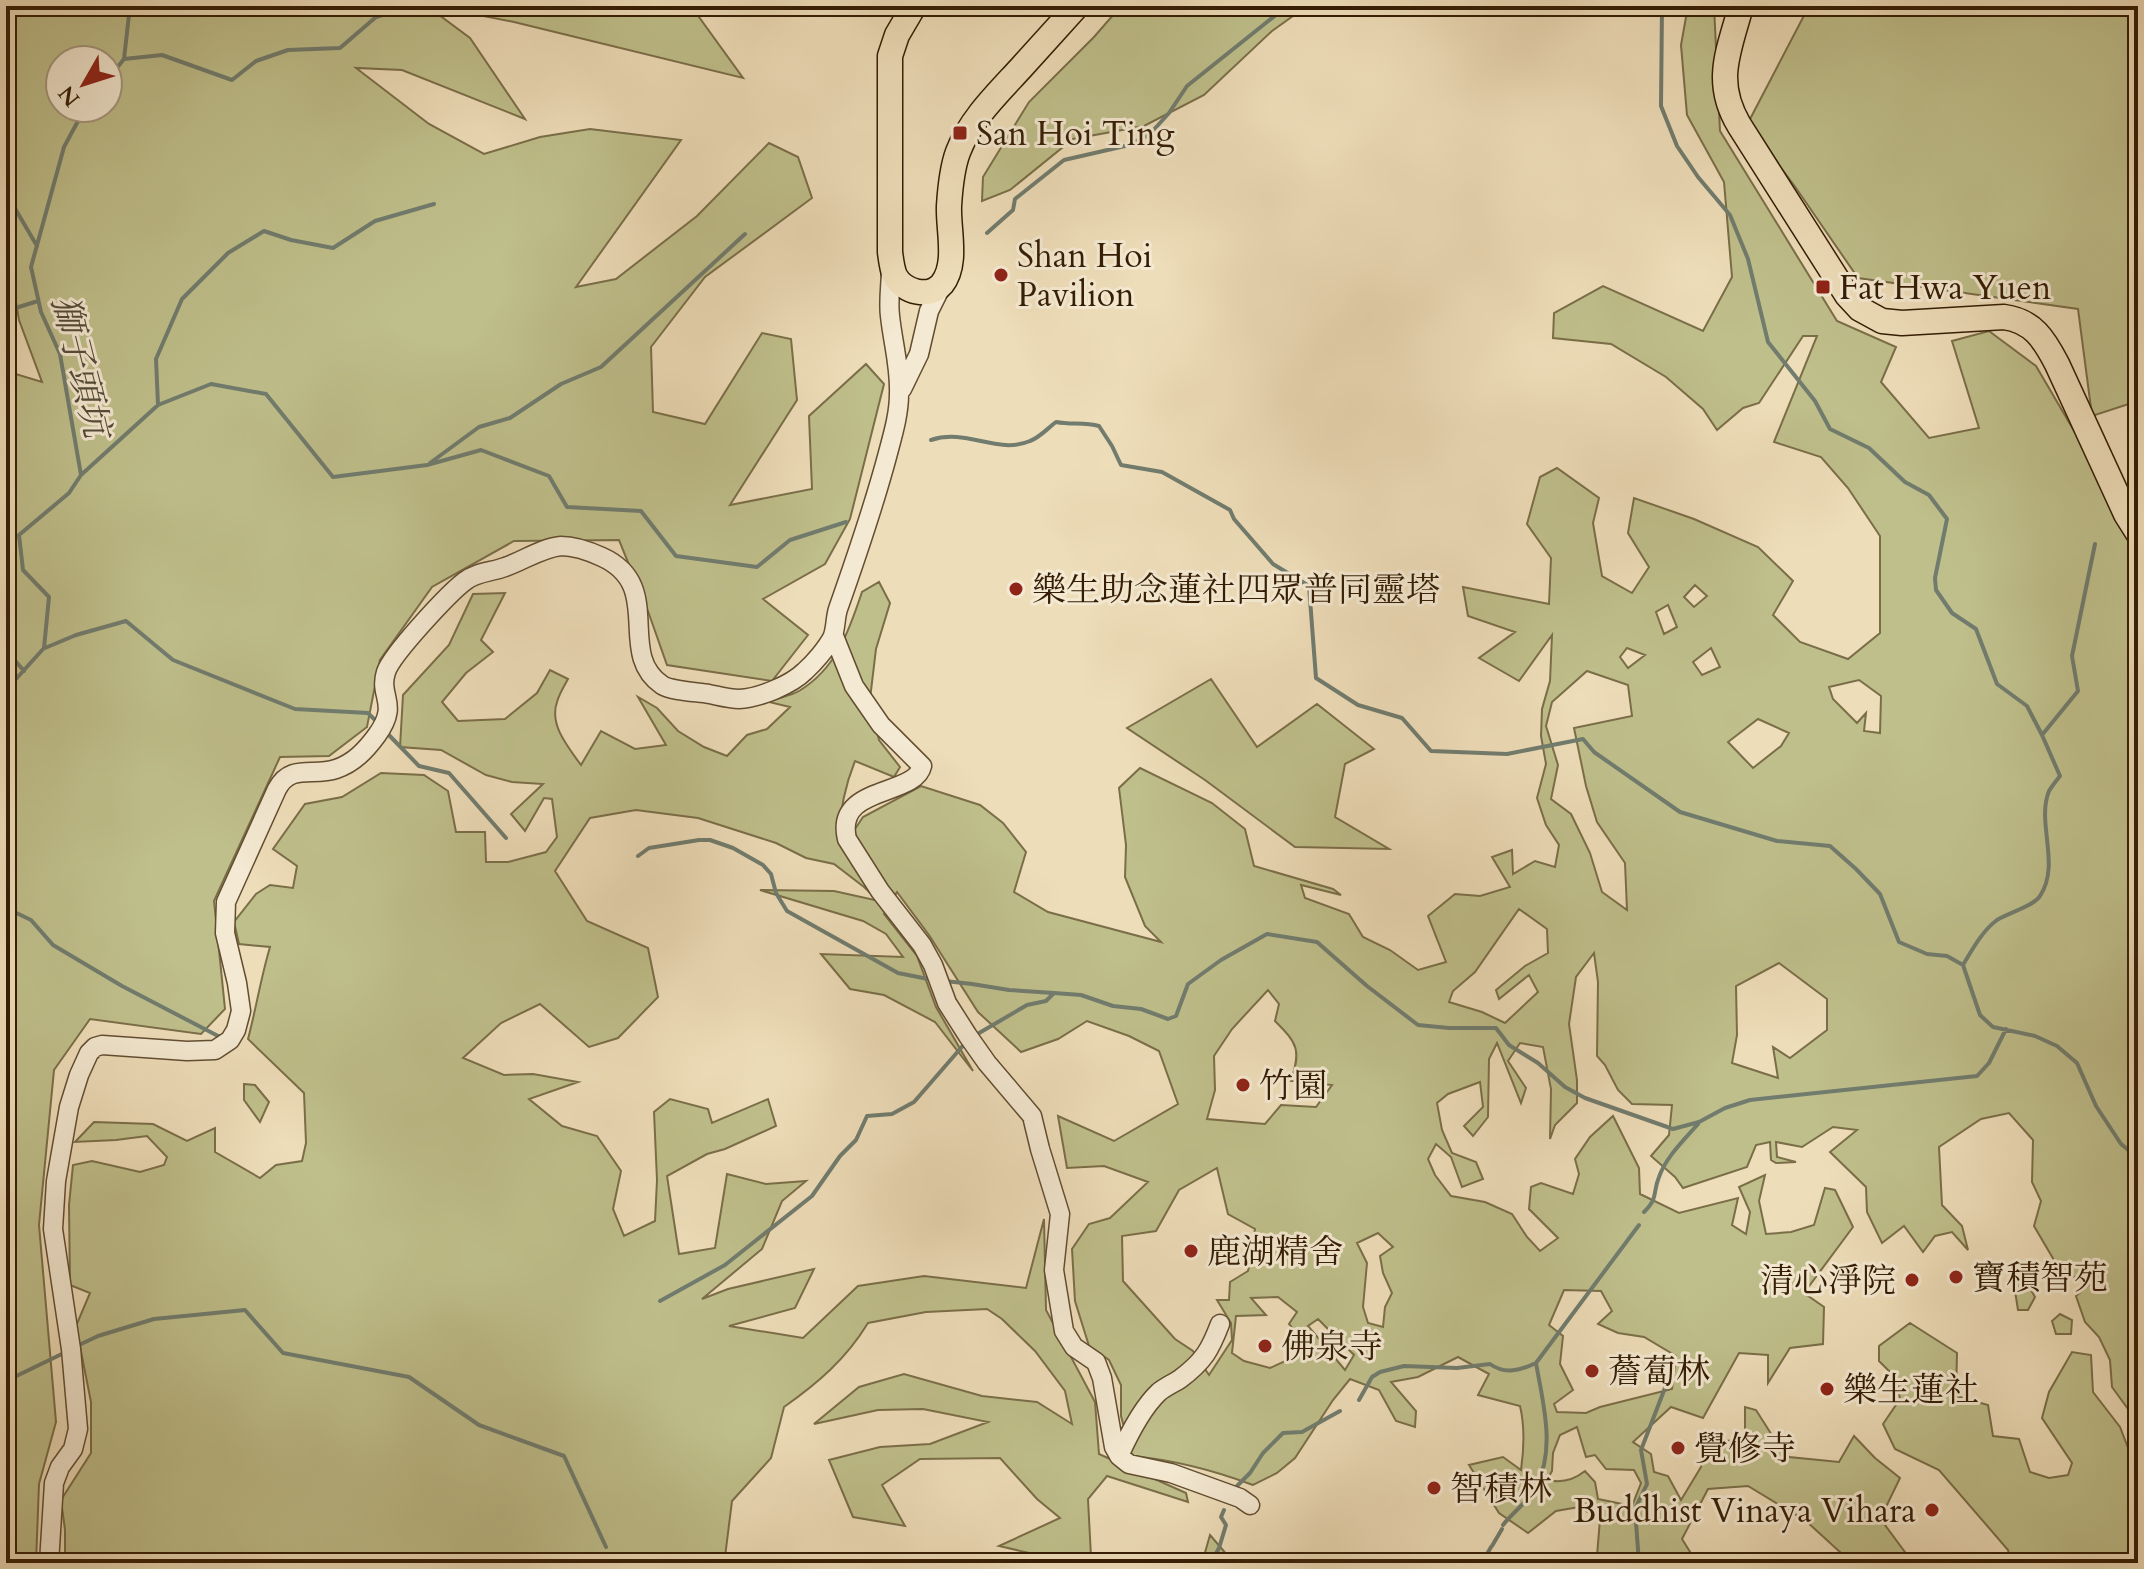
<svg xmlns="http://www.w3.org/2000/svg" width="2144" height="1569" viewBox="0 0 2144 1569" font-family="Cardo,'Noto Serif SC',serif">
<style>
.green{fill:#bfbf8b;stroke:#7a6e48;stroke-width:2;fill-rule:evenodd}
.lines{fill:none;stroke-linecap:round;stroke-linejoin:round}
.stream{stroke:#717c6e;stroke-width:4}
.minor-casing{stroke:#624d31;stroke-width:21}
.major-casing{stroke:#341d04;stroke-width:27}
.minor{stroke:#f4e9d2;stroke-width:18}
.major{stroke:#eeddb9;stroke-width:24}
.poi-dot{fill:#8f2418;stroke:#f4e9d2;stroke-width:3}
.labels{text-anchor:middle;stroke-width:6;stroke-linejoin:round;paint-order:stroke}
.poi-label{font-size:34px;fill:#341d04;stroke:#f4e9d2;text-anchor:start}
.water-label{font-size:36px;font-style:italic;fill:#534c39;stroke:#f4e9d2}
</style>
<rect width="100%" height="100%" fill="#eeddb9"/>
<filter id="stains"><feTurbulence type="fractalNoise" baseFrequency=".0025" numOctaves="4"/><feColorMatrix values="0 0 0 0 .2 0 0 0 0 .09 0 0 0 0 .02 0 0 0 .5 -.17"/></filter>
<radialGradient id="worn" r=".72"><stop offset=".6" stop-color="#630" stop-opacity="0"/><stop offset="1" stop-color="#630" stop-opacity=".3"/></radialGradient>
<path class="green" d="M6,6H427L470,38L525,119L402,70L356,68L429,124L484,154L540,137L590,129L681,140L576,287L616,279L697,216L769,143L798,157L812,198L705,277L651,347L653,412L705,424L762,333L791,339L797,400L730,505L812,489L809,416L866,364L884,384L850,519L825,564L763,599L808,635L772,681L667,665L649,614L619,540L514,541L432,587L380,660L367,727L329,756L280,757L214,901L225,1009L201,1034L90,1019L54,1070L39,1225L56,1422L39,1484L36,1563H6V371L42,382L19,320L11,273L6,275ZM60,60H108V108H60Z
M433,6H691L743,78L514,22Z
M1121,6H1307L1272,31L1204,95L1144,126L1073,139L1010,190L982,201L983,177L1029,102L1094,37Z
M1688,6H1714L1720,131L1837,321L1896,347L1881,382L1929,438L1979,428L1952,341L1989,331L2036,366L2097,470L2138,549V1418L2136,1420L2112,1387L2110,1360L2099,1337L2085,1322L2076,1296L2091,1283L2061,1272L2034,1226L2041,1201L2032,1182L2033,1140L2009,1113L1981,1119L1939,1147L1942,1205L1962,1226L1968,1250L1952,1232L1935,1236L1923,1252L1904,1226L1882,1243L1867,1212L1866,1187L1830,1152L1857,1130L1833,1127L1802,1147L1776,1142L1777,1157L1796,1162L1776,1163L1771,1160L1770,1142L1756,1145L1747,1167L1683,1188L1675,1177L1651,1156L1669,1135L1672,1105L1632,1104L1618,1090L1605,1065L1597,1056L1598,982L1594,953L1576,977L1569,1024L1577,1080V1103L1555,1125L1550,1139L1551,1089L1543,1047L1520,1043L1508,1061L1526,1088L1521,1103L1497,1043L1489,1059L1488,1117L1473,1136L1464,1126L1483,1107L1480,1082L1448,1094L1437,1103L1442,1130L1452,1153L1476,1162L1483,1179L1462,1187L1451,1157L1436,1144L1428,1159L1435,1175L1451,1196L1485,1202L1512,1214L1527,1237L1540,1251L1558,1238L1529,1209L1531,1187L1541,1183L1573,1194L1579,1174L1575,1159L1590,1137L1613,1116L1639,1168L1640,1194L1679,1213L1738,1198L1732,1225L1746,1234L1750,1212L1739,1187L1765,1175L1759,1201L1766,1234L1791,1232L1814,1225L1825,1188L1835,1190L1853,1227L1804,1293L1824,1307L1823,1344L1790,1348L1768,1383V1355L1739,1353L1703,1418L1671,1407L1633,1442L1651,1454L1654,1472L1668,1476L1681,1500L1701,1467L1700,1442L1745,1440V1407L1756,1410L1775,1440L1789,1457L1839,1462L1854,1436L1875,1458L1900,1478L1884,1511L1882,1521L1913,1563H1852L1806,1521L1748,1486L1708,1489L1682,1539L1697,1563H1571L1573,1561L1597,1556L1600,1519L1579,1507L1556,1511L1528,1533L1499,1513L1469,1465L1503,1457L1521,1470C1524,1449 1525,1427 1520,1406L1478,1395L1489,1374L1458,1357L1418,1377L1391,1382L1416,1411L1415,1427L1396,1421L1379,1390L1350,1379L1333,1400L1295,1458L1277,1473L1253,1485C1213,1470 1174,1460 1132,1456L1121,1416V1385L1109,1360L1089,1346L1075,1301L1072,1249L1089,1224L1110,1218L1148,1182L1104,1166L1067,1168L1058,1116L1114,1141L1178,1104L1159,1051L1129,1036L1087,1021L1058,1039L1021,1052L978,1012L929,935L897,892L884,914L917,956L936,1007L973,1071L935,1022L884,995L850,989L821,954L903,957L886,934L863,921L760,890L834,891L879,901L864,887L834,864L806,858L776,843L698,818L636,810L590,818L555,871L587,921L648,948L658,997L618,1038L589,1047L540,1004L501,1023L463,1058L504,1075L533,1074L578,1082L529,1099L562,1126L597,1136L621,1171L613,1209L624,1236L655,1221L657,1180L654,1112L670,1099L708,1109L712,1123L768,1099L776,1126L725,1149L707,1154L667,1176L679,1254L715,1248L727,1174L766,1184L806,1181L782,1201L762,1249L702,1299L728,1289L814,1269L795,1308L729,1326L803,1338L858,1286L924,1276L1026,1288L1044,1219L1046,1310L1095,1402L1099,1454L1186,1493L1188,1502L1107,1476L1088,1499L1091,1557L1060,1560L999,1546L1060,1518L1037,1499L1000,1458L920,1459L882,1485L905,1526L853,1517L829,1460L880,1447L930,1444L988,1422L923,1409L878,1410L814,1424L859,1387L904,1374L982,1396L1037,1402L1072,1424L1065,1391L1035,1351L1002,1319L987,1309L926,1312L868,1323C846,1359 818,1383 784,1407L771,1458L732,1501L725,1557L729,1563H65V1530L61,1500L91,1453V1402L76,1326L90,1293L70,1285L69,1205L73,1165L92,1161L140,1172L164,1165L167,1157L147,1136L116,1140L75,1142L94,1122L153,1124L187,1141L215,1128V1152L260,1178L276,1165L302,1161L306,1143L304,1093L248,1039C256,1009 261,977 270,947L239,944L234,922L256,894L270,885L293,888L297,866L273,849L305,804L342,797L381,773L424,775L448,791L456,832H485L486,862H508L546,852L557,837L552,799L544,798L525,831L511,814L543,784L512,782L486,775L441,750L400,747L403,695L449,645L473,594L505,593L481,640L493,652L466,673L442,702L458,721L505,719L537,693L550,670L568,679C564,686 559,694 557,702C549,725 568,747 581,765L601,731L635,749L666,745L638,697L657,708L678,731L704,747L727,756L747,735L767,729L790,707L769,702C778,698 790,696 799,691C836,669 849,631 862,592L879,582L890,603L876,649L870,699L879,740L900,767L894,777L855,761C845,786 840,809 839,836L853,832L863,817L921,786L980,805L1003,823L1026,852L1014,892L1048,912L1161,942L1145,926L1125,877L1126,845L1119,788L1140,768L1212,803L1245,829L1254,866L1333,889L1341,895L1301,885L1305,898L1349,914L1363,937L1390,950L1418,970L1446,962L1428,916L1455,894L1480,896L1510,887L1492,857L1512,850L1513,874L1535,861L1555,867L1559,845L1546,825L1537,798L1546,764L1541,736L1542,709L1550,681L1552,635L1519,681L1479,658L1515,632L1468,616L1463,587L1549,604L1551,558L1527,524L1540,477L1557,468L1599,498L1593,523L1602,576L1632,593L1649,567L1628,533L1634,498L1694,519L1758,547L1793,581L1773,615L1800,642L1848,659L1880,633V536L1848,488L1821,457L1774,442L1817,336H1803L1759,403L1743,408L1717,430L1703,409L1666,377L1611,344L1553,338L1554,313L1603,286L1703,331L1732,277L1724,182L1687,115L1681,45ZM1695,585L1707,596L1694,607L1684,597ZM1668,605L1677,627L1664,634L1656,612ZM1627,648L1645,655L1628,668L1620,657ZM1711,648L1720,667L1702,675L1693,662ZM1587,671L1628,685L1632,716L1574,728L1586,786L1597,822L1625,863L1627,910L1602,892L1590,853L1571,814L1551,799L1558,765L1546,726L1552,702ZM1859,680L1881,696L1880,733L1864,731L1866,713L1857,723L1833,699L1829,687ZM1758,719L1789,733L1781,746L1753,768L1728,742ZM1519,909L1547,929L1548,953L1525,966L1496,990L1499,999L1529,975L1538,992L1505,1023L1482,1012L1449,1002L1453,991L1475,972ZM1779,963L1827,999V1030L1790,1058L1773,1047L1778,1078L1732,1063L1737,1035L1736,986ZM1268,990L1279,1004L1275,1021C1298,1044 1301,1050 1291,1081L1332,1085L1316,1107L1281,1105L1265,1124L1207,1119L1215,1090L1214,1056L1232,1029ZM1217,1168L1228,1214L1255,1229L1248,1271L1230,1282L1229,1300H1217L1231,1323L1232,1340L1209,1375L1193,1351L1175,1339L1123,1281L1122,1236L1156,1231L1179,1190ZM1378,1233L1393,1247L1380,1256L1383,1273L1392,1293L1385,1307L1383,1327L1368,1323L1363,1307L1367,1263L1357,1243ZM1564,1290L1601,1291L1612,1311L1598,1324L1618,1333L1644,1337L1676,1356L1672,1389L1600,1407L1586,1413L1557,1412L1554,1404L1573,1390L1560,1364L1563,1336L1549,1325ZM1278,1297L1297,1312L1289,1324L1298,1335L1294,1357L1270,1368L1244,1361L1232,1353L1236,1316L1266,1315L1251,1298ZM1318,1319L1354,1355L1345,1370L1308,1326ZM1577,1427L1586,1457L1595,1455L1606,1469L1634,1470L1641,1483L1632,1506L1598,1499L1595,1482L1585,1471C1574,1480 1561,1483 1547,1480L1552,1471L1553,1453L1560,1435Z
M1809,6H2138V401L2092,416L2078,309L1858,278L1796,188L1748,123Z
M1211,679L1257,747L1317,704L1374,749L1345,764L1335,817L1389,849L1295,847L1205,780L1127,728Z
M244,1084L255,1085L269,1102L260,1122L244,1100Z
M2007,1269L2020,1271L2035,1297L2028,1310H2018L2015,1291Z
M2060,1314L2072,1320L2071,1334H2056L2052,1321Z
M1910,1323L1957,1353L1956,1396L1988,1405L1993,1436L2019,1439L2030,1472L2049,1478L2068,1475L2072,1463L2042,1418L2049,1392L2072,1352L2091,1355L2093,1392L2120,1427L2138,1474V1563H2011L2008,1550L1939,1470L1895,1449L1883,1424L1900,1399L1896,1378L1879,1361V1346Z
M1210,1535L1234,1563H1202Z"/>
<g class="lines">
<path class="stream" d="M1662,6L1661,106L1677,146L1698,177L1730,215L1748,259L1768,342L1815,401L1830,429L1869,448L1905,482L1929,495L1947,519L1935,578L1936,590L1952,613L1976,629L1997,684L2027,706L2042,735
M124,59L162,55L232,80L256,61L288,50L340,48L376,17L412,6
M108,79L124,59L130,6
M6,193L37,246
M987,233L1013,210L1015,199L1064,160L1125,146L1149,135L1169,113L1187,86L1287,6
M6,311L38,301
M158,405L156,359L182,299L228,253L264,231L291,240L333,248L375,221L434,204
M931,440C967,428 997,455 1030,441C1039,438 1048,428 1056,422C1071,425 1084,422 1099,426L1112,446L1121,465L1162,472L1230,510L1234,519L1273,564L1309,586L1316,678L1358,705L1402,718L1431,751L1507,754L1583,739L1594,752L1680,812L1777,841L1830,846L1856,869L1880,894L1899,942L1927,954L1947,956L1963,965L1980,1015L1993,1027L2035,1036L2057,1046L2077,1063L2096,1106L2121,1144L2138,1158
M430,463L479,427L510,418L561,384L601,367L745,234
M81,475L158,405L211,384L266,394L333,477L427,465L481,450L549,476L567,507L641,511L676,556L757,567L790,540L846,522
M45,648L76,635L126,621L173,660L295,709L368,713L377,722
M6,650L24,671
M6,690L44,648L49,597L23,570L19,535L69,493L81,475L60,354L41,312L31,267L64,147L85,108
M385,731L419,766L449,773L506,838
M638,856L649,848L699,840H710L733,848L763,865L771,874L776,893L787,911L898,973L933,980
M6,908L31,920L53,945L122,986L220,1037
M1963,965C1972,950 1982,931 1997,920C2008,913 2034,906 2040,896C2061,864 2036,823 2049,791C2052,786 2056,781 2060,776L2042,735L2078,691L2072,656L2095,544
M945,981L972,984L1009,990L1054,993
M974,1036L1027,1005L1046,1001L1054,993L1081,995L1113,1006L1141,1009L1168,1019L1176,1016L1188,984L1221,960L1267,934L1317,942L1367,986L1418,1025L1449,1028H1496L1509,1045L1538,1063L1565,1087L1585,1098L1673,1129L1699,1122L1725,1108L1750,1100L1977,1076L1989,1063L2006,1029
M1644,1212C1659,1197 1652,1194 1659,1177C1666,1157 1684,1140 1698,1124
M660,1301L725,1265L812,1196L840,1156L856,1140L867,1116L892,1114L914,1102L967,1041
M77,1346L98,1336L154,1319L245,1310L283,1353L409,1377L479,1425L564,1456L606,1547
M6,1381L66,1352
M1359,1400L1372,1377L1380,1372L1404,1366L1457,1368L1490,1364C1505,1375 1521,1370 1536,1363
M1233,1490L1250,1473L1263,1453L1283,1433L1302,1432L1340,1411
M1503,1525C1513,1512 1529,1501 1536,1487C1556,1449 1543,1403 1536,1363L1639,1225
M1492,1546L1502,1529
M1211,1563L1219,1548L1226,1525L1221,1517L1224,1510
M1482,1563L1491,1547
M1639,1563L1635,1509L1647,1484L1641,1450L1670,1375"/>
<g class="minor-casing">
<path id="minor" d="M902,389L919,354L929,311L943,283
M834,636L854,686L881,725L922,766C915,797 834,785 847,839L880,891L922,945L933,965L947,1003L968,1036L987,1063L1032,1116L1040,1149L1060,1214L1054,1270L1064,1331L1074,1347L1096,1362L1102,1378L1114,1447L1119,1456L1129,1464L1171,1473L1240,1498L1250,1505
M1119,1456C1128,1436 1143,1407 1159,1392C1165,1387 1174,1383 1180,1379C1204,1361 1210,1350 1220,1324
M49,1563L54,1483L60,1467L73,1449L78,1429L71,1349L53,1229L56,1181L69,1107L79,1075L89,1053L95,1047L102,1045L187,1051L215,1050L230,1040L236,1030L241,1011L237,983L225,933L226,902L277,789C291,763 313,777 336,769C354,763 366,750 377,735C400,703 378,697 386,672C392,654 449,593 465,581C476,572 492,572 505,567C523,561 541,548 561,546C575,546 589,551 602,557C666,586 615,653 662,685C671,691 698,692 709,694C719,696 730,699 739,699C759,698 791,685 805,671C814,663 826,649 832,638C836,630 835,618 838,609C856,558 874,506 888,453C893,434 899,414 899,394C900,366 893,344 890,316C888,301 891,284 891,268"/>
</g>
<g class="major-casing">
<path id="major" d="M914,6L897,35L890,56V252C891,260 892,269 895,276C904,292 929,299 942,284C958,264 948,230 949,206C950,190 952,168 958,152C970,120 997,94 1020,69C1039,48 1058,27 1077,6
M1741,6C1729,51 1713,81 1739,125L1847,295L1860,309L1882,321L1902,323L2004,317C2033,321 2044,339 2057,364L2126,514L2138,533"/>
</g>
<use href="#minor" class="minor"/>
<use href="#major" class="major"/>
</g>
<g class="poi-dot">
<rect x="952" y="125" width="16" height="16" rx="4"/>
<circle cx="1001" cy="275" r="8"/>
<rect x="1815" y="279" width="16" height="16" rx="4"/>
<circle cx="1016" cy="589" r="8"/>
<circle cx="1243" cy="1085" r="8"/>
<circle cx="1191" cy="1251" r="8"/>
<circle cx="1956" cy="1277" r="8"/>
<circle cx="1912" cy="1280" r="8"/>
<circle cx="1265" cy="1346" r="8"/>
<circle cx="1592" cy="1371" r="8"/>
<circle cx="1827" cy="1389" r="8"/>
<circle cx="1678" cy="1448" r="8"/>
<circle cx="1434" cy="1488" r="8"/>
<circle cx="1932" cy="1510" r="8"/>
</g>
<g class="labels">
<g class="poi-label">
<text x="976" y="145">San Hoi Ting</text>
<text x="1017" y="267">Shan Hoi<tspan x="1017" dy="39">Pavilion</tspan></text>
<text x="1839" y="299">Fat Hwa Yuen</text>
<text x="1032" y="601">樂生助念蓮社四眾普同靈塔</text>
<text x="1259" y="1097">竹園</text>
<text x="1207" y="1263">鹿湖精舍</text>
<text x="1972" y="1289">寶積智苑</text>
<text x="1896" y="1292" text-anchor="end">清心淨院</text>
<text x="1281" y="1358">佛泉寺</text>
<text x="1608" y="1383">薝蔔林</text>
<text x="1843" y="1401">樂生蓮社</text>
<text x="1694" y="1460">覺修寺</text>
<text x="1450" y="1500">智積林</text>
<text x="1916" y="1522" text-anchor="end">Buddhist Vinaya Vihara</text>
</g>
<g class="water-label">
<text transform="translate(82 366) rotate(76)" y="13">獅子頭坑</text>
</g>
</g>
<rect width="2144" height="1569" fill="none" stroke="#eeddb9" stroke-width="32"/>
<rect x="8" y="8" width="2128" height="1553" fill="none" stroke="#341d04" stroke-width="4"/>
<rect x="16" y="16" width="2112" height="1537" fill="none" stroke="#341d04" stroke-width="2"/>
<g transform="translate(84 84) rotate(231)"><circle r="38" fill="#f4e9d2" stroke="#a79780" stroke-width="2"/>
<path d="M0-6L14 30L0 20L-14 30Z" fill="#8f2418"/>
<text y="-12" font-size="22" font-weight="bold" text-anchor="middle" fill="#341d04">N</text>
</g>
<rect width="100%" height="100%" filter="url(#stains)"/>
<rect width="100%" height="100%" fill="url(#worn)"/>
</svg>
